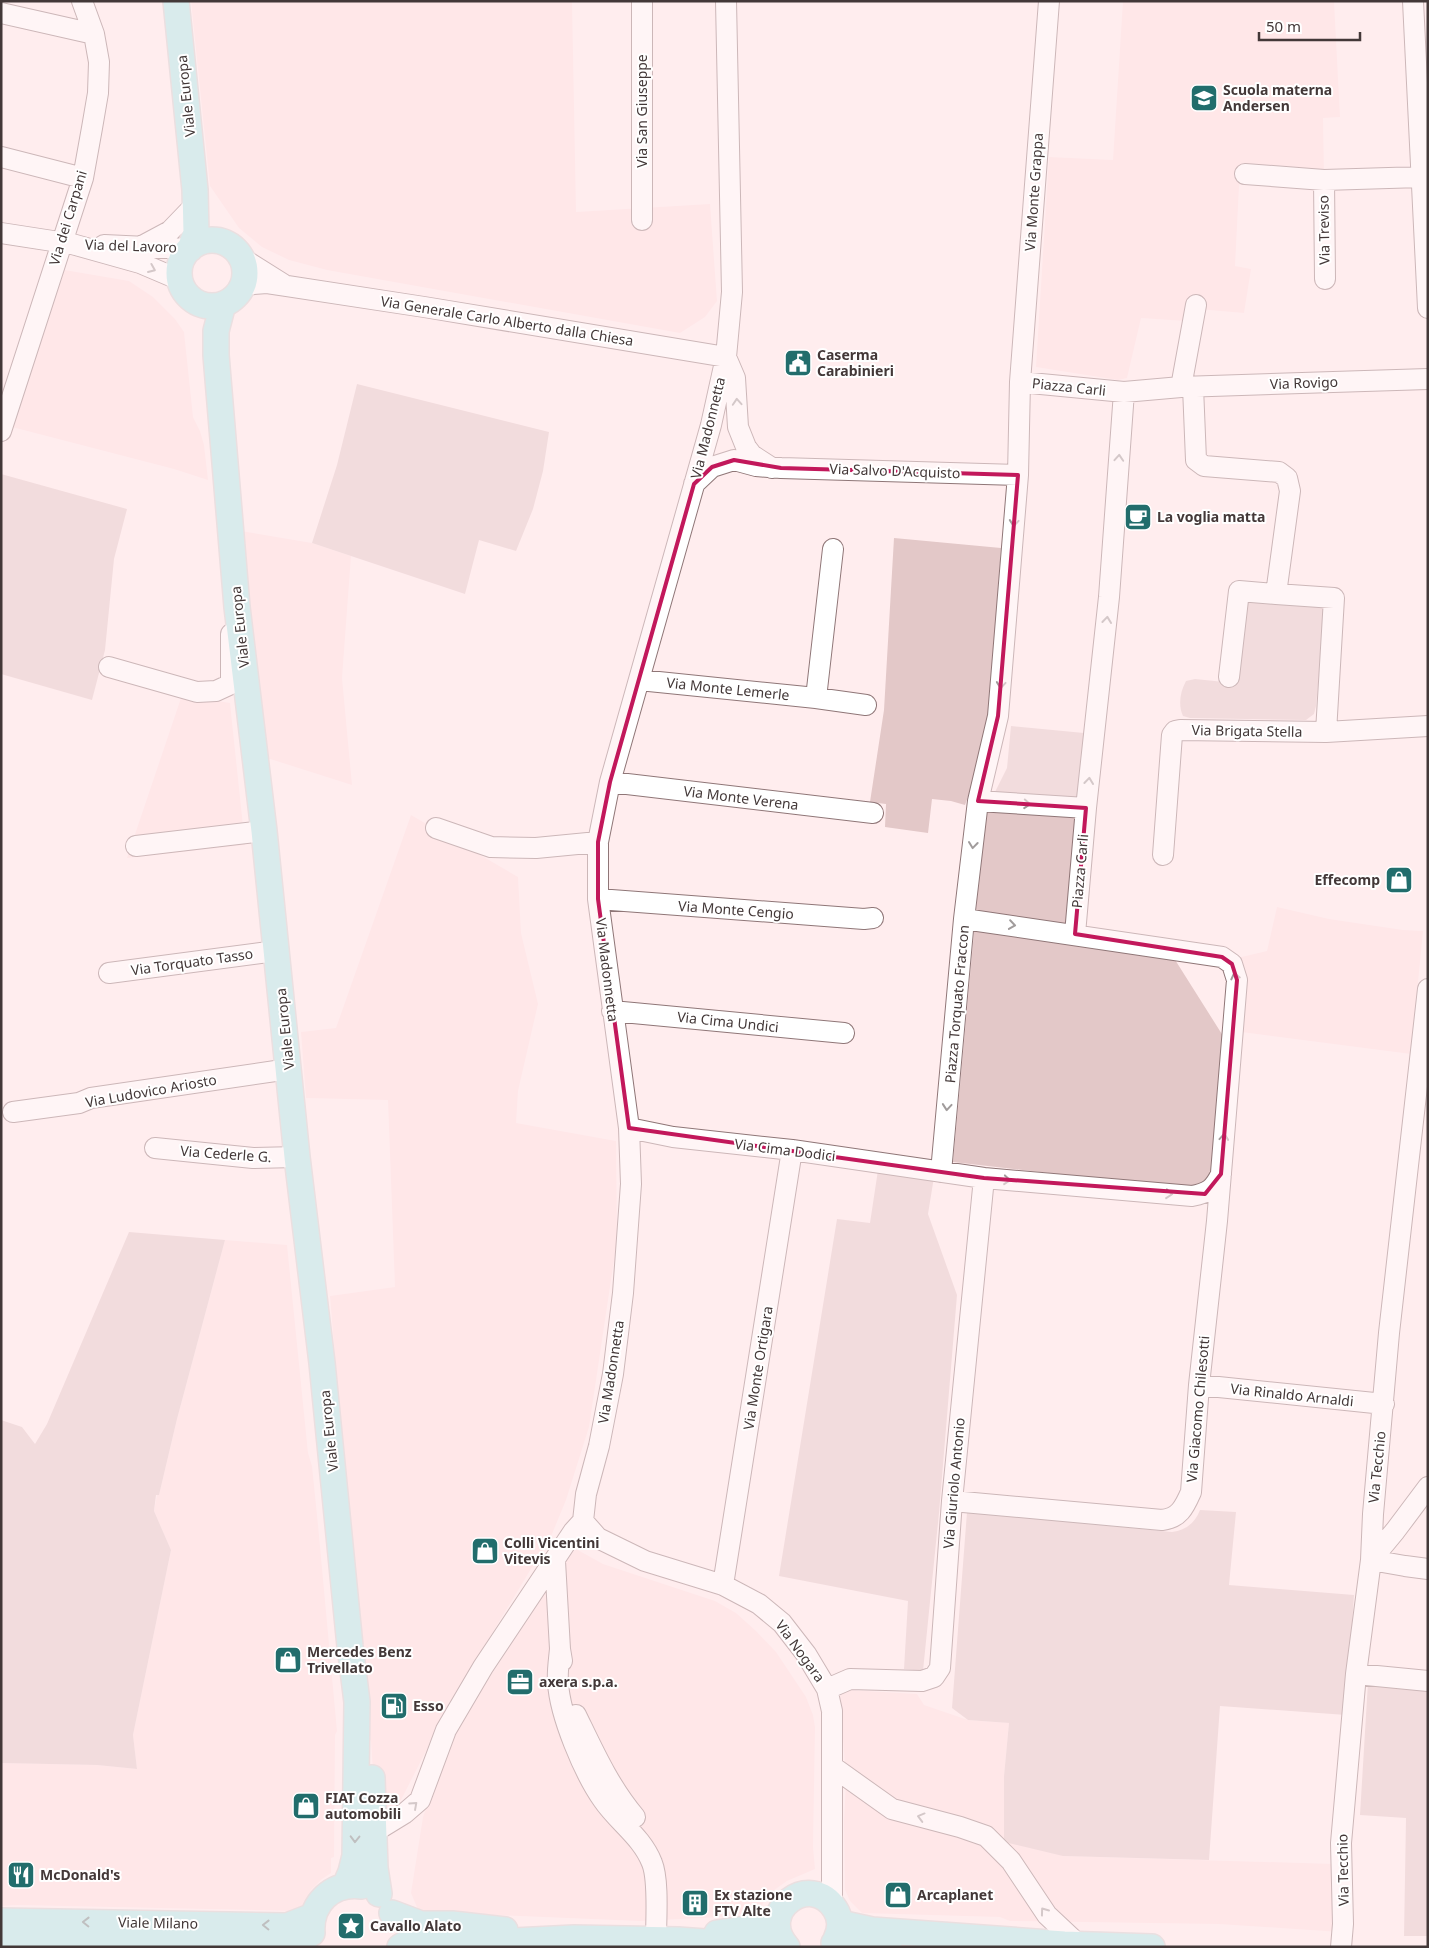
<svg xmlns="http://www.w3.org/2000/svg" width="1429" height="1948" viewBox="0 0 1429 1948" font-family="'Noto Sans',sans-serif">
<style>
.built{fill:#fee0e1}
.green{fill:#e3c8c8}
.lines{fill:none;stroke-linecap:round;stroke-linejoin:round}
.minor-casing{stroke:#8f7677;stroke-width:22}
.major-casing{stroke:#d2cfcf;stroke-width:28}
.minor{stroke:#fff;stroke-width:20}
.major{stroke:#ace9e8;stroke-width:25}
.oneway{stroke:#a19c9c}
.oneway2{stroke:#728887}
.marked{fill:none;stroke:#c2185b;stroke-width:4;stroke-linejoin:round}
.labels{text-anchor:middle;stroke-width:4;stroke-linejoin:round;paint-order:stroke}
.poi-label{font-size:14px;font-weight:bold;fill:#433838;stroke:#fff;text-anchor:start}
.street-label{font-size:14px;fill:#433838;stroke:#fff}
</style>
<rect width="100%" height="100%" fill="#ffedee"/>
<path class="built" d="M191,1H572L576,212L710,204L717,301L705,317L680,333L327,270L289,260L262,247L239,228L210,186Z
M1123,1H1334L1340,117L1323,118L1324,176L1243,171L1239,186L1235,266L1251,269L1244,313L1198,309L1186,321L1141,318L1127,378L1118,380L1036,367L1049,157L1113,160Z
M47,267L129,281L153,297L175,319L184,332L193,417L200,431L204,445L208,480L174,469L12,427Z
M241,531L312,543L351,556L342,678L352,785L264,757Z
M182,695L230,703L245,845L127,858Z
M411,815L518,877L521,933L538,1004L518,1091L516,1123L616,1141L617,1240L589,1427L566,1500L552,1534L453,1698L401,1800L376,1817L371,1741L365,1730L330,1296L395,1287L388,1100L306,1098L301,1032L336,1028Z
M1277,907L1329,919L1403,930L1423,931L1411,1054L1226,1030L1228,972L1220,962L1267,951Z
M225,1240L287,1245L308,1453L312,1466L318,1525L337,1731L335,1735L334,1857L331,1858V1873L322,1879L311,1890L302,1911L17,1905L1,1906V1763L97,1765L137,1769L133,1735L171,1550L154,1511L157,1495H159L177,1419Z
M576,1549L603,1564L715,1601L736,1613L756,1631L776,1652L806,1697L813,1715L815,1727L813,1847L815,1869L787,1881L770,1893L757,1912L720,1917L640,1921L419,1912L411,1893L423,1817L454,1732L568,1557Z
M849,1690L917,1694L924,1705L968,1720L1009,1723L1004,1776L1063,1856L1335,1864L1340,1932L1219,1924L1010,1921L1000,1917L862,1913L850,1901L845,1890L844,1823L846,1781L840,1694Z"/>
<path class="green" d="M357,384L549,432L543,471L533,509L516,551L479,540L465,594L312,543L337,465Z
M1,474L127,509L114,559L105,650L92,700L1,674Z
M894,538L1001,548L989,719L983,754L965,805L951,801L932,799L928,833L885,827L886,804L870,802L884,710Z
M1242,600L1326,601L1316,706L1314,714L1306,720L1190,718L1183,716C1178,705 1180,692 1186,681L1195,679L1234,683Z
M1011,726L1084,733L1066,941L1172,955L1225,1039L1211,1179L1197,1190L953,1162L985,812L1007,768Z
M878,1170L934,1177L928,1214L957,1295L939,1513L923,1671L904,1669L908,1601L779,1576L837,1219L870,1223Z
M129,1232L225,1240L177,1419L159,1495H156L154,1511L171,1550L133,1735L137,1769L97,1765L1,1763V1420L22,1427L35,1444L47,1424Z
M1200,1510L1236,1512L1229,1585L1354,1595L1346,1715L1220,1706L1209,1860L1063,1856L1004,1842V1776L1009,1723L968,1720L952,1708L967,1512L1172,1532C1186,1530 1195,1523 1200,1510Z
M1368,1682L1428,1688V1936H1404L1406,1818L1360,1815Z"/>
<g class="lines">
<g class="minor-casing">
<path id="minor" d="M1413,1L1428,308
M1,13L94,34
M1,157L83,178
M1245,174L1324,180L1421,177
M1324,180L1325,279
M642,220V1
M1,233L72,244L140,263L180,280
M104,245L190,249
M142,246L170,231L195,205
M240,257L283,284
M242,285L267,283L287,286L424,307L726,357L735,378L738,427L746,447L752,455L772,468
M1020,382L1124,392L1181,387L1428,379
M1181,387L1196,305
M1193,387L1196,460L1204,466L1279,472L1287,478L1290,491L1276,594L1334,598L1326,732
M1,431L83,178L92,128L98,93L99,62L94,34L82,1
M694,484L712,467L734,460L756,466L781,468L1018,475
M109,667L197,692L216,691L229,685L231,679V634
M1229,677L1239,591L1276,594
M639,680L816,698L866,705
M816,698L833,549
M610,782L873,813
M978,801L1086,808
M436,828L491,847L536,848L598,842
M136,846L264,831
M1163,855L1172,735L1175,731L1180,730L1326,732L1428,726
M598,899L864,919L873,918
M1075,934L1086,808L1109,597L1124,392
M109,973L276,951
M612,1011L844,1033
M13,1112L79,1103L91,1098L289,1069
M629,1128L673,1137L792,1150L984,1178L1192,1196C1208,1193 1214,1189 1221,1174
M155,1148L253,1158L297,1157
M941,1172L964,919L978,801L998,716L1018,475L1020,382L1049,1
M1199,1385L1384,1404
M1428,1487L1395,1531L1371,1560L1405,1566L1428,1569
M952,1501L1162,1520C1179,1518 1184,1508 1191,1492L1199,1385L1217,1221L1237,980L1232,964L1222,957L964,919
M583,1521L598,1538L645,1561L723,1585L759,1604L782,1623L806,1654L827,1689L832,1711V1904
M555,1561L560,1649L562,1661
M723,1585L792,1150
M560,1649C559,1660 557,1672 558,1683C560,1716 584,1773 603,1800C618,1822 642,1837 652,1863C659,1880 656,1920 656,1939
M1356,1674L1428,1681
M827,1689L850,1679L922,1681L934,1677L940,1668L952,1501L984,1178
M576,1715C594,1752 609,1786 635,1817
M833,1767L892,1809L960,1827L986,1836L1011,1861L1047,1915L1079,1945
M374,1832L405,1813L420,1800L446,1730L483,1667L573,1532L583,1521L586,1494L599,1446L613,1374L623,1293L631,1184L629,1128L598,899V842L610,782L711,425L726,357L732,292L726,1
M1341,1947L1343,1924L1341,1843L1356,1674L1371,1560L1373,1514L1389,1333L1428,989"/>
</g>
<g class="major-casing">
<path id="major" d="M176,1L195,190L196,233L190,249
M179 273a33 33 0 1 1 66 0a33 33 0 1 1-66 0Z
M223,304L216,331V355L237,607L264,831L297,1157L322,1363L350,1646L357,1702L355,1856L351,1872L345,1886
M372,1778L375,1868L379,1894
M392,1913L421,1924H452L505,1930
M1,1921L287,1926L313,1916
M840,1923L872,1930L1064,1944L1152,1947
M312,1933C310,1903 332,1882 362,1886
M717,1933L744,1929L778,1919
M1,1940L304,1947
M834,1943L889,1945
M400,1947L405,1944L424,1943L452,1944L574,1938L678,1940L746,1945L782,1941
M787,1947C755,1911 811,1871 835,1909C841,1918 841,1929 836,1939"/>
</g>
<use href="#minor" class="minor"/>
<use href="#major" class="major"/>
</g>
<defs><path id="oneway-chevron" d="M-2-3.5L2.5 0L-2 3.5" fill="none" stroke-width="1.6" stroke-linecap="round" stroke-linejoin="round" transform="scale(1.25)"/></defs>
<g class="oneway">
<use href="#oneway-chevron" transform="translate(152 269) rotate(23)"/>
<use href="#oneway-chevron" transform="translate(737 402) rotate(-94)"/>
<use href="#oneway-chevron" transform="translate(1119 458) rotate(-86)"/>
<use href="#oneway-chevron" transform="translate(1014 523) rotate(95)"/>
<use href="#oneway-chevron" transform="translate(1107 620) rotate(-84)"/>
<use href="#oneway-chevron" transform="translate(1001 685) rotate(95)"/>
<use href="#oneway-chevron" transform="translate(1089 781) rotate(-84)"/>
<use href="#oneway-chevron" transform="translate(1027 804) rotate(4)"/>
<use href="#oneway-chevron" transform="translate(973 845) rotate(97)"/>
<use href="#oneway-chevron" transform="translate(1012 925) rotate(8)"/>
<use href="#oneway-chevron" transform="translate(1235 976) rotate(-103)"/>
<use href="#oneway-chevron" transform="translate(947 1107) rotate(95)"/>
<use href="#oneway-chevron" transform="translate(1224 1137) rotate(-85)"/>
<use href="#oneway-chevron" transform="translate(1007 1180) rotate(5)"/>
<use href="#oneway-chevron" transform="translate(1169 1194) rotate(5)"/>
<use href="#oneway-chevron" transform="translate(414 1805) rotate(-42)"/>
<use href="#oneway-chevron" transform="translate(921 1817) rotate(-165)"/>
<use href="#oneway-chevron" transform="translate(1044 1911) rotate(-126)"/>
</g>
<g class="oneway2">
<use href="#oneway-chevron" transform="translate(355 1839) rotate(91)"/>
<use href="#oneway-chevron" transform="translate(86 1922) rotate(-179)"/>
<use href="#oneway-chevron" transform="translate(266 1925) rotate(-179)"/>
</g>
<path d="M0 0H1429V1948H0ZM734,460L781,468L1018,475L998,716L978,801L1086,808L1075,934L1222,957L1232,964L1237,980L1221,1174L1205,1194L984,1178L629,1128L598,899V842L610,782L694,484L712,467Z" fill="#ffedee" fill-opacity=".55" fill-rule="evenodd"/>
<path class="marked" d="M734,460L781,468L1018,475L998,716L978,801L1086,808L1075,934L1222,957L1232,964L1237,980L1221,1174L1205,1194L984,1178L629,1128L598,899V842L610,782L694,484L712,467Z"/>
<defs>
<g id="school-square" transform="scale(1.4375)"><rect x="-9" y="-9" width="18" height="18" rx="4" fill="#226d6c" stroke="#fff"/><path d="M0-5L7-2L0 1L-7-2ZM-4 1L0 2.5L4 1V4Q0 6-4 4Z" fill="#fff"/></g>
<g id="civic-square" transform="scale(1.4375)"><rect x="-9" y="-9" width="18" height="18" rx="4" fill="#226d6c" stroke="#fff"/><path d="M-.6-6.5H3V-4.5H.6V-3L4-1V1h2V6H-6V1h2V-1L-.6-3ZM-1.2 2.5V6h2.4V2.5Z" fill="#fff"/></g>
<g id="cafe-square" transform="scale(1.4375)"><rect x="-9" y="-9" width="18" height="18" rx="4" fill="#226d6c" stroke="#fff"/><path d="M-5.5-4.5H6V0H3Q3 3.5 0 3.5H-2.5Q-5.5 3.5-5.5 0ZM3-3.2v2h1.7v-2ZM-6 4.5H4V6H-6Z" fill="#fff"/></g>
<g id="shop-square" transform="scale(1.4375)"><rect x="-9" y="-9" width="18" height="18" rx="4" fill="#226d6c" stroke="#fff"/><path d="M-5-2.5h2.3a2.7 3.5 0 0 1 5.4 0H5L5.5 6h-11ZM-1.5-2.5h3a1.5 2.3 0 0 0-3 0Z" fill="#fff"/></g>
<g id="office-square" transform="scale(1.4375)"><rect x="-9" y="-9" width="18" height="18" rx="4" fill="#226d6c" stroke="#fff"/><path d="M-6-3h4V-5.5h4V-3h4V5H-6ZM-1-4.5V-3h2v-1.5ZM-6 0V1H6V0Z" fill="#fff"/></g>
<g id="fuel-square" transform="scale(1.4375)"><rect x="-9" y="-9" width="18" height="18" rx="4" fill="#226d6c" stroke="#fff"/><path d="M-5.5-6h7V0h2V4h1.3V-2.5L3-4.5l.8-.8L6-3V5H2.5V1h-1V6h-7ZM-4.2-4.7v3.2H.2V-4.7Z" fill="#fff"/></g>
<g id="restaurant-square" transform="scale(1.4375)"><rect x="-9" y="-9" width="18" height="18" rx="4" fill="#226d6c" stroke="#fff"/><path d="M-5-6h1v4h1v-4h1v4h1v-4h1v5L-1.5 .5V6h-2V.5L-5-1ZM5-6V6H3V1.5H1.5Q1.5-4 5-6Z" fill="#fff"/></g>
<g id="building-square" transform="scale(1.4375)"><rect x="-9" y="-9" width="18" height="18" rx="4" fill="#226d6c" stroke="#fff"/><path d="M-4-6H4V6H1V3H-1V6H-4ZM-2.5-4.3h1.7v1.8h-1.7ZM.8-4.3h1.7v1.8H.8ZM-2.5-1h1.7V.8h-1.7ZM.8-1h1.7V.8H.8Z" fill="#fff"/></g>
<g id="sight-square" transform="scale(1.4375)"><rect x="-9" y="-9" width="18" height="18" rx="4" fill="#226d6c" stroke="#fff"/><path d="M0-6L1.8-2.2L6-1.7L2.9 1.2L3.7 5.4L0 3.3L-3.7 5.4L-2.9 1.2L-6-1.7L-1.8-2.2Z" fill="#fff"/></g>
</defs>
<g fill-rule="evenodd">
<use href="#school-square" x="1204" y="98"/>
<use href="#civic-square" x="798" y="363"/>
<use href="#cafe-square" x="1138" y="517"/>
<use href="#shop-square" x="1399" y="880"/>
<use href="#shop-square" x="485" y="1551"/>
<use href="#shop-square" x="288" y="1660"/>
<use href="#office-square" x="520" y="1682"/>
<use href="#fuel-square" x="394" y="1706"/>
<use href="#shop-square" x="306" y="1806"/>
<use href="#restaurant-square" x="21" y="1875"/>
<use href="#shop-square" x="898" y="1895"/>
<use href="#building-square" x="695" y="1903"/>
<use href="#sight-square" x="351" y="1926"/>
</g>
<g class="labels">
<g class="poi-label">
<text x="1223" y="95">Scuola materna<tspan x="1223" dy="16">Andersen</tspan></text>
<text x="817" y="360">Caserma<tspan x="817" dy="16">Carabinieri</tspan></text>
<text x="1157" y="522">La voglia matta</text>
<text x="1380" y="885" text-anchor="end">Effecomp</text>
<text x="504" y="1548">Colli Vicentini<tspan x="504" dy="16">Vitevis</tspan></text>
<text x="307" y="1657">Mercedes Benz<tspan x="307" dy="16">Trivellato</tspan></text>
<text x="539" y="1687">axera s.p.a.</text>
<text x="413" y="1711">Esso</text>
<text x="325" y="1803">FIAT Cozza<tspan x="325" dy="16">automobili</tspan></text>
<text x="40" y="1880">McDonald's</text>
<text x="714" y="1900">Ex stazione<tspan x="714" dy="16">FTV Alte</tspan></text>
<text x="917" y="1900">Arcaplanet</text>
<text x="370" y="1931">Cavallo Alato</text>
</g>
<g class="street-label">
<text transform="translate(186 96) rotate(-96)" y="5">Viale Europa</text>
<text transform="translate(642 111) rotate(-90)" y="5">Via San Giuseppe</text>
<text transform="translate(1034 192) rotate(-86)" y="5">Via Monte Grappa</text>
<text transform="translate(68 218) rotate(-73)" y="5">Via dei Carpani</text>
<text transform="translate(1324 230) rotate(-91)" y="5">Via Treviso</text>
<text transform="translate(131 246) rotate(2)" y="5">Via del Lavoro</text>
<text transform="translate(507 321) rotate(9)" y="5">Via Generale Carlo Alberto dalla Chiesa</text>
<text transform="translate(1304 383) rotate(-2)" y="5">Via Rovigo</text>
<text transform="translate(1069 387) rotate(6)" y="5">Piazza Carli</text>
<text transform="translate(708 428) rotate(-76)" y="5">Via Madonnetta</text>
<text transform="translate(895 471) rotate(2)" y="5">Via Salvo D'Acquisto</text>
<text transform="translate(240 627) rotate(-96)" y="5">Viale Europa</text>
<text transform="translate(728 689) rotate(6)" y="5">Via Monte Lemerle</text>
<text transform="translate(1247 731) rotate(1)" y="5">Via Brigata Stella</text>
<text transform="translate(741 798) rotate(7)" y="5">Via Monte Verena</text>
<text transform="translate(1080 871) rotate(-85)" y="5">Piazza Carli</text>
<text transform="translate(736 910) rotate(4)" y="5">Via Monte Cengio</text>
<text transform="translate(192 962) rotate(-8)" y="5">Via Torquato Tasso</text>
<text transform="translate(607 970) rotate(83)" y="5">Via Madonnetta</text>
<text transform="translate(957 1004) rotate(-85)" y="5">Piazza Torquato Fraccon</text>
<text transform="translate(728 1022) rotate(6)" y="5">Via Cima Undici</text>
<text transform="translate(285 1029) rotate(-96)" y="5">Viale Europa</text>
<text transform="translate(151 1091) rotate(-10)" y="5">Via Ludovico Ariosto</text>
<text transform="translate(785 1150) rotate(7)" y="5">Via Cima Dodici</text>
<text transform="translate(226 1154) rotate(4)" y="5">Via Cederle G.</text>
<text transform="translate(758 1368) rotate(-81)" y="5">Via Monte Ortigara</text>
<text transform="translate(611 1372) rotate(-81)" y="5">Via Madonnetta</text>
<text transform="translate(1292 1395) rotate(6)" y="5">Via Rinaldo Arnaldi</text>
<text transform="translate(1198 1409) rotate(-85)" y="5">Via Giacomo Chilesotti</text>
<text transform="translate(329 1431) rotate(-96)" y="5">Viale Europa</text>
<text transform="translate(1377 1467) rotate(-84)" y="5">Via Tecchio</text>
<text transform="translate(954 1483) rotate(-85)" y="5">Via Giuriolo Antonio</text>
<text transform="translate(800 1651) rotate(54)" y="5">Via Nogara</text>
<text transform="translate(1343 1870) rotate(-91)" y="5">Via Tecchio</text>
<text transform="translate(158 1923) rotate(1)" y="5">Viale Milano</text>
</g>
</g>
<rect width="1429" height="1948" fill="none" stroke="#433838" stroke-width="5"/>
<path d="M1259 32v8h101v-8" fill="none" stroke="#433838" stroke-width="2.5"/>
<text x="1266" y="32" font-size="15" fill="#433838" stroke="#ffffff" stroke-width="4" paint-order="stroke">50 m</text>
</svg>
